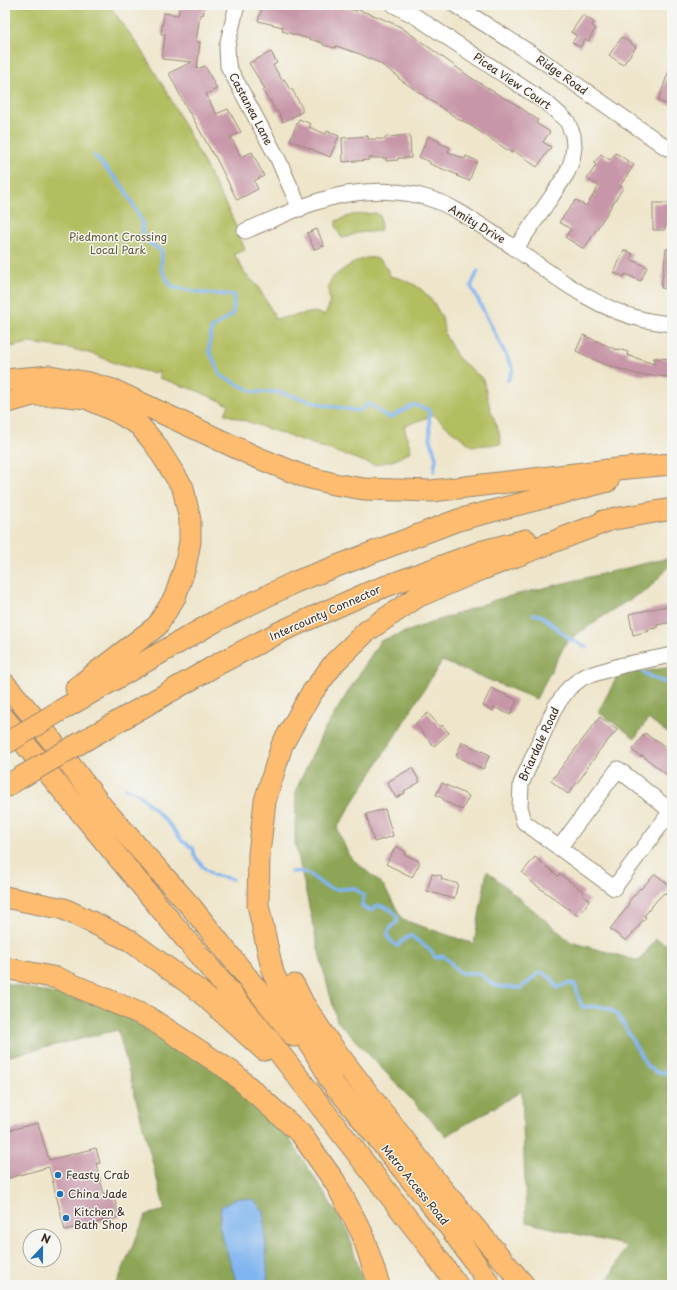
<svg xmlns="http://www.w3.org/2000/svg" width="677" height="1290" viewBox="0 0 677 1290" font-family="'Playpen Sans',sans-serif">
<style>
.green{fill:#b2be60;stroke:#76743f}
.forest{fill:#8da556;stroke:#64683a}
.water{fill:#81b5ef;stroke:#5e7086}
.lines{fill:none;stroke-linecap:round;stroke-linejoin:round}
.stream{stroke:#81b5ef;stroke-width:3.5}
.building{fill:#c796a8}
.minor-casing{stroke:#948874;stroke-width:17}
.highway-casing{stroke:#948874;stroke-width:23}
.minor{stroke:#fff;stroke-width:15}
.highway{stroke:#fdbc70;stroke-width:21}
.highway-bridge-casing{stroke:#948874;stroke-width:23;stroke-linecap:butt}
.highway-bridge{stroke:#fdbc70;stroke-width:21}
.poi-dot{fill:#1f6fb2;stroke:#f6f6f2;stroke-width:1.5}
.labels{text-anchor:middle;stroke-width:3;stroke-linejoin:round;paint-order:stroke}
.street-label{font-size:11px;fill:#3b2a1e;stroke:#f6f6f2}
.park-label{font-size:11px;fill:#5f5632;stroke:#f6f6f2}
.poi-label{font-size:11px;fill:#3b2a1e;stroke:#f6f6f2;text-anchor:start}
</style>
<rect width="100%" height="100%" fill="#f6f6f2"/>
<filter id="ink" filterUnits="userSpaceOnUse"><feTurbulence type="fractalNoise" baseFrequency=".025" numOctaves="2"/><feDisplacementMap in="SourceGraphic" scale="8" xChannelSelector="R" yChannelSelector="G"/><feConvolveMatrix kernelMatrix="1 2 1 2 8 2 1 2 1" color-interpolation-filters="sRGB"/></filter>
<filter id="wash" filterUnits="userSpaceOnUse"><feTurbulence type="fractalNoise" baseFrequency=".012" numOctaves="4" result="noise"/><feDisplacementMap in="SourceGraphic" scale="16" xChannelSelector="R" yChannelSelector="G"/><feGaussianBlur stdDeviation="0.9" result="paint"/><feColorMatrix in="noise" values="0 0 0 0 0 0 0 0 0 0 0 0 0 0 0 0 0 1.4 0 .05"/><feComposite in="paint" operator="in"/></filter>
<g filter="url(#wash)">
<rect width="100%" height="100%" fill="#eee5ca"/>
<path class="green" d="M5,5H109L138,45L167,92L232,217L245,250L234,254L246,275L257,285L273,313L275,319L315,312L324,315C326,312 328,309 329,306C331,299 326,290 330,282C333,276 337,274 341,271C360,258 380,247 390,276L399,278L415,285L422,290L434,303L442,318L445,335L458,358L483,379L490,408L499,432L501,444L472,446L447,427L434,415L404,426L411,451L395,460L374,465L225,414L229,405L198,391L159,378V371L152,373L117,364L96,355L69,348L29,343L5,348Z
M376,213L380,216L381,228L380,231L357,233L344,238L341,237L336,227V221L352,215Z"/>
<path class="forest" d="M672,557V564L648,589L614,609L567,641L536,699L442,661L337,828L349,856L383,885L403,920L474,944L487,871L571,942L639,961L656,939L672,947V1285H605L627,1246L526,1222L522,1091L446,1136L337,1021L320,957L295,842L296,790L323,732L380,641L498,599Z
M672,667V736L648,719L635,738L598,712L618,675Z
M5,983L108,1006L221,1073L289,1138L347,1229L364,1285H116L146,1215L165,1210L118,1030L5,1057Z"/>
<path class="water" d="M237,1198L254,1200L264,1212L268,1285L237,1284L219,1226L221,1207Z"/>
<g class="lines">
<path class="stream" d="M94,155L124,188L142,222L143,239L162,251L161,269L172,287L203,293L234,295L233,314L211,329L209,350L221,376L254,392H278L324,405L358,411L369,404L389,418L414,405L429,410L430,437L436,458L434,471
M478,271L471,286L513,369L508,380
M534,614L542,616L571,640L587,647
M643,672L651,677L672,685
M126,788L140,795L171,826L182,841L193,848L195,856L203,867L213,875L232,879
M291,872C313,869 313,881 329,888C336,891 347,888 354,888L364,896L362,905L367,910H372L378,905L390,909L397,916V922C385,932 384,936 397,946L406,938L411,936L428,948L436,958L443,956L450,962L455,969L462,973H479L494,985L502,987L520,988L529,982L537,974L543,973L552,979L557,988L568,983L575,985C579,993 577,1000 583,1007C599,1006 608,1004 620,1018L646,1065L656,1072L664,1073L672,1067"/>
</g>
<g id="blocks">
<path class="building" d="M180,5H205L203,15L200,14L196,42H200L197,69L205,66L217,89L206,94L216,114L228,109L241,132L231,137L241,157L252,152L264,176L254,181L258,189L237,200L215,156H214L190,113H189L169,73L192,62L162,59L165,34H161L164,13L178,15Z
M263,5H333L356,11V9L376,16L401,27L470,77L507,100L508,99L538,120L536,123L550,132L543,142L551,147L537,167L513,150L512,153L462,120L461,121L398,78L399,77L379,63L360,54L336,46L335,48L323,45V43L282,31L283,27L258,21Z
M583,15L594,22L592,26L596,28L588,41L585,39L580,47L572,42L577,36L571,32Z
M622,37L636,47L623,65L609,55Z
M271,52L277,63L273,65L282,80L284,79L290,90L292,89L302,108V112L283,122L278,111L276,112L270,100L269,101L263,91L265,89L249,63Z
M671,65H672V106L658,101Z
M299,119L311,124L309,127L326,134L327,131L339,136L330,157L290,140Z
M410,135L411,158H398V160L386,161V158H368L369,160L343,162L342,138L368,136V139H385V137Z
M428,136L439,141V143L450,147L448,152L465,159L466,156L477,161L469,181L457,176L458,175L430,164V162L419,157Z
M616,153L634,165L620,186L623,188L584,249L565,237L571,229L559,222L576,200L586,206L599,186L587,179L596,165L594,163L601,154L610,160Z
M653,203H671L672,211H669L670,217L664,230H653Z
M317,229L324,246L314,249L307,233Z
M666,249H672V289L661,288Z
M624,250L633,254L630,259L647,267L641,281L625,274L624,277L614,273Z
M583,335L617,350L618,349L628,352L627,355L654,364V358L672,359V377L639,375L604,364L576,351Z
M672,605V622L657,625V628L648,629L649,631L633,635L629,614Z
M491,688L517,700L510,715L494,707L493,711L483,706Z
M428,713L440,727L442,725L449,733L434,746L415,724Z
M600,717L617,730L597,753H598L586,769H587L581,778L568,794L551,781Z
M645,733L654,740L655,739L672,752V779L642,755L641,757L632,750Z
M462,742L490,755L483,769L456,756Z
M412,768L420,782L404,791L405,793L396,798L387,782Z
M442,783L469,796L462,810L444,801V799L436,795Z
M385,809L393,836L374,842L366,814Z
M396,846L406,852L404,854L419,861V865L412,877L386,864Z
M535,857L558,876L560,874L584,892L582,895L590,900L578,916L529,880L530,879L522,873Z
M432,874L442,876L441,879L458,884L454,899L427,891Z
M655,874L671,886L665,894L664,893L657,900L644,916L646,917L639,925H640L626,941L610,929L629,905L628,903L633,896H634L640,888L641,889Z
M38,1123L49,1160L96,1148L100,1163L96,1164L104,1194L113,1192L119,1217L65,1230L49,1167L5,1179V1131Z"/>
</g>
</g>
<g filter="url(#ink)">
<use href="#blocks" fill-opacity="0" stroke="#948874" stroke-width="1"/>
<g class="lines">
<g class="minor-casing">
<path id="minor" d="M237,5L227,46L228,66L278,159L300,209
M394,5L415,16L548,104L567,121L573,135L574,147L572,160L567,173L552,196L516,248
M455,5L540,59L667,148
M245,231C277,218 312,200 347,194C372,190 403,190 428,198C451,205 471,219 491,232C539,263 588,308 645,320C654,322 663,323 672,324
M559,848L618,769L671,811L614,888L524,822L520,807L521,784L555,707L569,688L583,677L623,665L672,655"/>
</g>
<g class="highway-casing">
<path id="highway" d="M5,380L50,376L89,383L113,390L256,457L303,476L334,484L364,489L432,491L617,469L672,464
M5,403L33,395H59L86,398L117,412L139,425L155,444L183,488L190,520V542L185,567L175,597L157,626L76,688
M603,521L672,509
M5,684L35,719L104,809L192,908L294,1036
M63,709L216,621L295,582L458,520L608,481
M5,719L58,785L267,1037L428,1245L457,1285
M87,739L220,663L282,631L370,592L480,552L526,540
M5,787L18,779
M5,897L64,909L129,940L198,990L264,1050
M5,968L57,978L148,1017L232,1072L301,1134L335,1182L362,1233L379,1285
M294,985L303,1003L328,1041L380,1109L442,1189L524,1285
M328,1077L451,1229L481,1271L490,1285
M336,1088L297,1022L273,973L258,905L259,854L265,801L282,745L311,694L335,662L367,631L417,597L475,572L615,518"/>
</g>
<use href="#minor" class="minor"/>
<use href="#highway" class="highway"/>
<g class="highway-bridge-casing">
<path id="highway-bridge" d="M5,744L63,709
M18,779L87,739"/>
</g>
<use href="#highway-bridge" class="highway-bridge"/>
</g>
</g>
<g class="poi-dot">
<circle cx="58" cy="1175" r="4"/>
<circle cx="60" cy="1194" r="4"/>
<circle cx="66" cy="1218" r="4"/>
</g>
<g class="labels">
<g class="street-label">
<text transform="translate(562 75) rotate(35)" y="4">Ridge Road</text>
<text transform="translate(512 81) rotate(34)" y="4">Picea View Court</text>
<text transform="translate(251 109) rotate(62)" y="4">Castanea Lane</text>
<text transform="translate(477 224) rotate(31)" y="4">Amity Drive</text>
<text transform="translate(325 613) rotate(-24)" y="4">Intercounty Connector</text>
<text transform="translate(539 744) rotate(-65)" y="4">Briardale Road</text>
<text transform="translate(415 1185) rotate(51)" y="4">Metro Access Road</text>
</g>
<g class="park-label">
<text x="118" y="241">Piedmont Crossing<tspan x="118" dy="13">Local Park</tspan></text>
</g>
<g class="poi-label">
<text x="66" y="1179">Feasty Crab</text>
<text x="68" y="1198">China Jade</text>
<text x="74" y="1216">Kitchen &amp;<tspan x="74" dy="13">Bath Shop</tspan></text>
</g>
</g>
<rect width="677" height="1290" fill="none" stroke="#f6f6f2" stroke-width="20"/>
<g transform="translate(42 1248) rotate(22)"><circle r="19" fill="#f6f6f2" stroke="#aba49d"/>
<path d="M0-3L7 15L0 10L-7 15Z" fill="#1f6fb2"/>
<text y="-6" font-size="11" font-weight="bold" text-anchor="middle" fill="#3b2a1e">N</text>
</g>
</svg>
